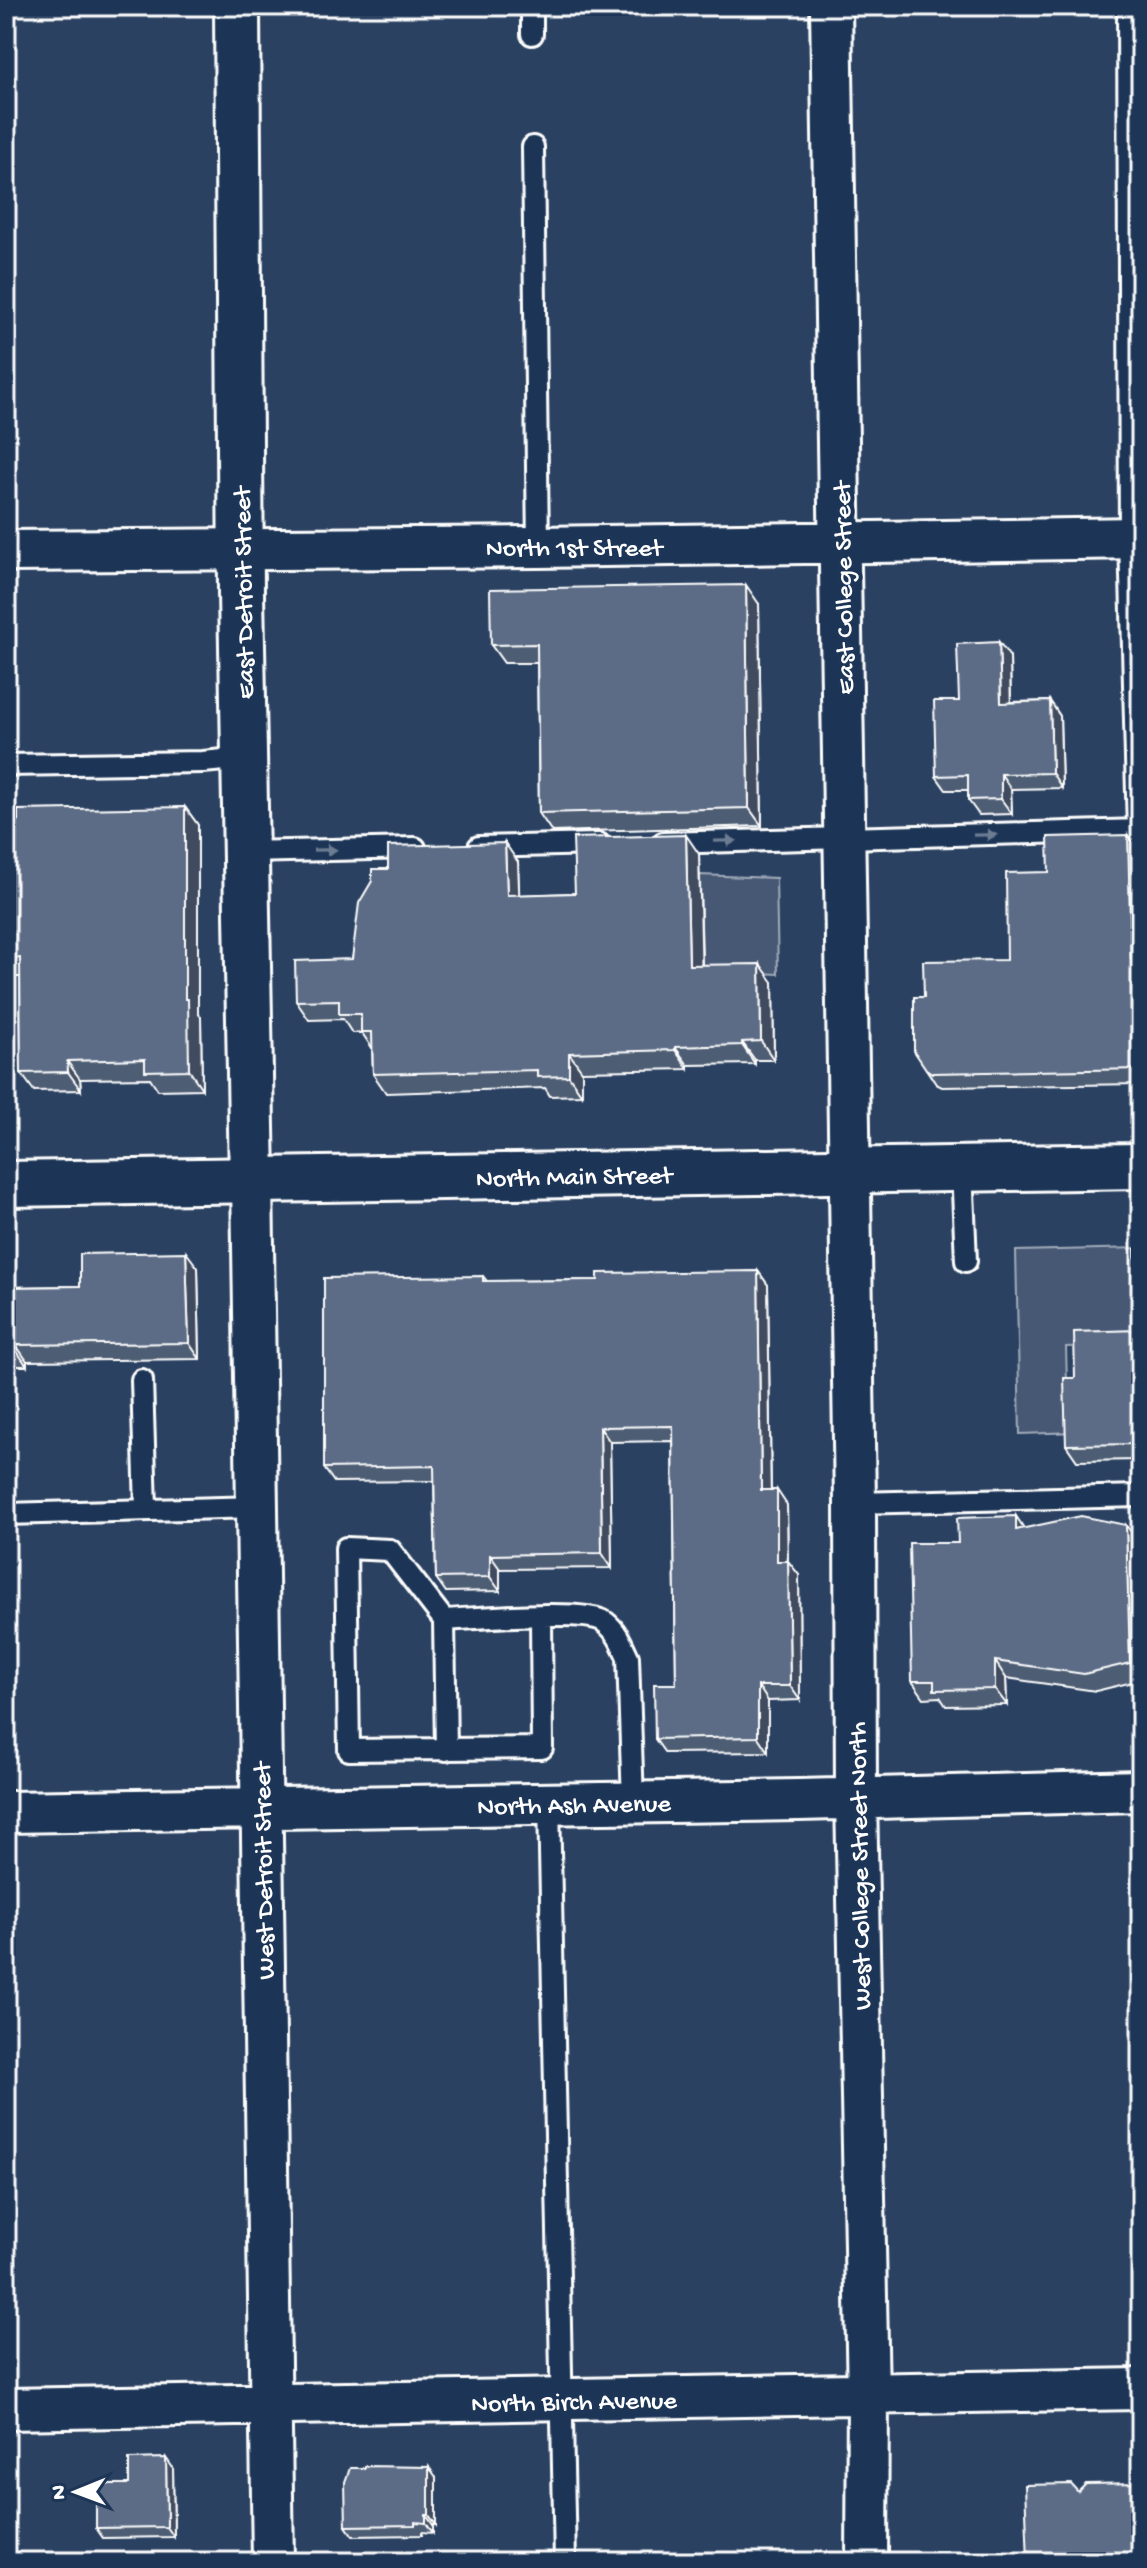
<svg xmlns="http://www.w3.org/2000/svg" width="1147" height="2568" viewBox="0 0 1147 2568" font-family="'Gochi Hand',sans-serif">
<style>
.green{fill:#465975;stroke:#a2acba;stroke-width:2}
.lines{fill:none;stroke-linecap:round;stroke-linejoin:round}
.service-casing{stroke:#fff;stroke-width:26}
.minor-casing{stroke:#fff;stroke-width:46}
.tertiary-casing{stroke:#fff;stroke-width:50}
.secondary-casing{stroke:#fff;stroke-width:50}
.service{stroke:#1d3557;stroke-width:20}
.minor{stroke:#1d3557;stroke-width:40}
.tertiary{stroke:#1d3557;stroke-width:44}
.secondary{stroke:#1d3557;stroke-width:44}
.wall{fill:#4e5d73;stroke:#fff;stroke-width:2}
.shaded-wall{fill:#404c5e;stroke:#fff;stroke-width:2}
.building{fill:#5b6c86;stroke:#fff;stroke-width:2}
.oneway{fill:#6c7c92}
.labels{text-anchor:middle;stroke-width:8;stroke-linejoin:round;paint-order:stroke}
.street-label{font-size:26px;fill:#fff;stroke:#1d3557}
</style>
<rect width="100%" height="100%" fill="#2a4161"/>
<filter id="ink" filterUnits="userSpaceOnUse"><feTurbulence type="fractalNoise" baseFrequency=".0125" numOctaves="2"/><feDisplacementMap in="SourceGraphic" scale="16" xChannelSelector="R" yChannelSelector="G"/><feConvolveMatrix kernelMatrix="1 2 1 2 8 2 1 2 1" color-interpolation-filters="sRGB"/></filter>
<g filter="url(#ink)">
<path class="green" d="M700,875L776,878L778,974L702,970Z
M1141,1248V1345L1066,1347L1067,1385L1077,1432L1020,1434L1016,1251Z"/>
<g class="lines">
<g class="service-casing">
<path id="service" d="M532,6V34
M1128,6L1130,539L1138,830
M533,147L538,547
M6,765L203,762L245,758
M663,843L1141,830
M479,847L599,844
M247,852L415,848
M962,1168L966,1261
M142,1380L146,1509
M855,1503L1141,1496
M6,1514L258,1507
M541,1616L542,1748L349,1750L346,1548L390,1550L444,1620C472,1619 587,1608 605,1622C617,1631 622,1644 628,1657L633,1802
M444,1620L446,1750
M549,1803L565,2562"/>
</g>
<g class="minor-casing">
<path id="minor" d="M831,6L855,1503L856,1798L868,2396L867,2562
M6,551L538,547L1141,538
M252,1180L273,2562
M6,1812L799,1800L1141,1791
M6,2409L1141,2389"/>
</g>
<g class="tertiary-casing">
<path id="tertiary" d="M237,6L241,593L252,1180"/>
</g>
<g class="secondary-casing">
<path id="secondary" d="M6,1184L1141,1166"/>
</g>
<use href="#service" class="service"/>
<use href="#minor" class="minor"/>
<use href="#tertiary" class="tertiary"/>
<use href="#secondary" class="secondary"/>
</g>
<path class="wall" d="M759,604L762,826L552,832L539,813L537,663H504L491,645Z
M1010,657L1011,702L1050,701L1060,716L1062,788L1011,789L1012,814L979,815L968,800V790H946L936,776L959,701Z
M185,807L198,825V1013L201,1017L202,1089L158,1090L150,1078L80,1079L81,1090L34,1091L21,1073L20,977H6V822Z
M1128,835L1138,849L1141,959V1084L942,1087L936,1084L926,1069L924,997L1007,960L1049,872Z
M699,854L702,965L773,982L774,1060H755V1064L688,1065V1069L582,1071V1095L550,1096L545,1088L386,1093L373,1074L372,1048L362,1033H352L343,1019L309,1020L296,1001L352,959L372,881L518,862L519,895L575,893Z
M1141,1248V1460L1077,1461L1066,1445L1075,1378L1138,1330Z
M198,1268L200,1359L27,1361V1366H6V1287L80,1286Z
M758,1271L768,1285L771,1490L787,1505L788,1561L799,1575L800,1700L768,1701V1752L665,1753L655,1739L676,1684L673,1441L610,1442L612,1568L500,1569V1591L446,1592L436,1578L434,1481L334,1482L324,1468L483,1276L487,1281L598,1280Z
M1024,1528L1138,1541L1141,1680L1096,1691L1006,1678L1007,1705L946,1706L940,1697L924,1698L912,1681L958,1543Z
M173,2468L174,2537L103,2538L96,2528L129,2484Z
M436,2477V2525H433V2533L422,2532V2535L353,2536L346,2526Z"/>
<path class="shaded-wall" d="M746,585L759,604L762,826L749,808Z
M999,642L1010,657L1011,717L1001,703Z
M1050,701L1060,716L1062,788L1052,773Z
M1001,774L1011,789L1012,814L1001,799Z
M185,807L198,825V1013L201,1017L202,1089L189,1070L185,999Z
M686,835L699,854L702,984L689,965Z
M1128,835L1138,849L1141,974L1131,959Z
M505,843L518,862L520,914L507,895Z
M760,964L773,982L774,1060L761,1041Z
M742,1042L755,1060V1064L742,1045Z
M675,1047L688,1065V1069L675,1050Z
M569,1053L582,1071V1095L569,1076Z
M67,1061L80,1079L81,1090L68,1072Z
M186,1252L198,1268L200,1359L189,1343Z
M758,1271L768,1285L771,1505L761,1490Z
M16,1345L27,1361V1366L16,1350Z
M600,1427L610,1442L612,1568L602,1553Z
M777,1490L787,1505L788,1575L777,1561Z
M1016,1516L1027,1533L1016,1530Z
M1126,1525L1138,1541L1141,1679L1130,1663Z
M490,1555L500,1569V1591L490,1577Z
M788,1561L799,1575L800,1700L790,1686Z
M995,1661L1006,1678L1007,1705L995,1689Z
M758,1686L768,1701V1752L758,1737Z
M166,2458L173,2468L174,2537L167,2527Z
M429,2467L436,2477V2525L429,2515Z
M426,2515L433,2525V2533L426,2523Z"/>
<path class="building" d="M746,585L749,808L539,813L537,644L491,645L490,589Z
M999,642L1001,703L1050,701L1052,773L1001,774V799L968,800V775L936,776L934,701H959L957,644Z
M185,807V999H188L189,1070L145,1071V1059L67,1061L68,1072L21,1073L20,958L6,959V822L18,821V810Z
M686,835L689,965L760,964L761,1041L742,1042V1045L675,1047V1050L569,1053V1076L537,1077V1070L373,1074L372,1032H361V1014H339V1000L296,1001L295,961L352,959L359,903L372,881V869H388V846L505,843L507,895L575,893L573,838Z
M1128,835L1131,959H1141V1069L932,1073L926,1069L914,1051V997H924L923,961L1007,960L1006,873L1049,872L1048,837Z
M1141,1248V1444L1066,1445L1064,1378H1075L1074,1332L1138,1330L1135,1249Z
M186,1252L189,1343L16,1345V1350H6V1287L80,1286V1254Z
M758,1271L761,1490H777V1561H788L790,1686H758V1737L655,1739L654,1684H676L673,1426L600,1427L602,1553L490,1555V1577L436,1578L434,1466L324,1468V1278L483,1276V1281L598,1280V1273Z
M1016,1516V1530L1081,1516L1126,1525L1130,1663L1084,1674L995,1661V1689L934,1690V1681H912L909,1543H958L957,1518Z
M166,2458L167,2527L96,2528V2484H129V2459Z
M365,2466L429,2467V2515H426V2523L415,2522V2525L346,2526L345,2482L350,2468H365Z
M1141,2483V2562H1028L1025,2485L1071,2484L1078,2492L1086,2484Z"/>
<defs><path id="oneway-solid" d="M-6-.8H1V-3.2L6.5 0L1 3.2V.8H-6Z" transform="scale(2)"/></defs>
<g class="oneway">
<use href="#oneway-solid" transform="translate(985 835) rotate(-1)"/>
<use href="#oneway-solid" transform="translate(725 841) rotate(-1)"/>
<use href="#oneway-solid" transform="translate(325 850) rotate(-1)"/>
</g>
</g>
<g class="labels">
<g class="street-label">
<text x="574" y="555">North 1st Street</text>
<text transform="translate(842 588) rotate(-91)" y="9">East College Street</text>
<text transform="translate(242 593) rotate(-91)" y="9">East Detroit Street</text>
<text transform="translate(574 1175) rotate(-1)" y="9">North Main Street</text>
<text transform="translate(574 1803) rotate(-1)" y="9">North Ash Avenue</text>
<text transform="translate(858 1866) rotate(-91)" y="9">West College Street North</text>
<text transform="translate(262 1871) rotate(-91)" y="9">West Detroit Street</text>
<text transform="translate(574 2400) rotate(-1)" y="9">North Birch Avenue</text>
</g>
</g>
<rect width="1147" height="2568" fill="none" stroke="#1d3557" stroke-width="32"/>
<rect x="16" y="16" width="1115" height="2536" fill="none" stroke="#fff" stroke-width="3" filter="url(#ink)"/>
<g transform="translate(76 2492) rotate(269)" stroke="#1d3557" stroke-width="6" paint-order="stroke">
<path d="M0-6L14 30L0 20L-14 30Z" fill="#ffffff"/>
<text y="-12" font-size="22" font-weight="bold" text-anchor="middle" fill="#ffffff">N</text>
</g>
</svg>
